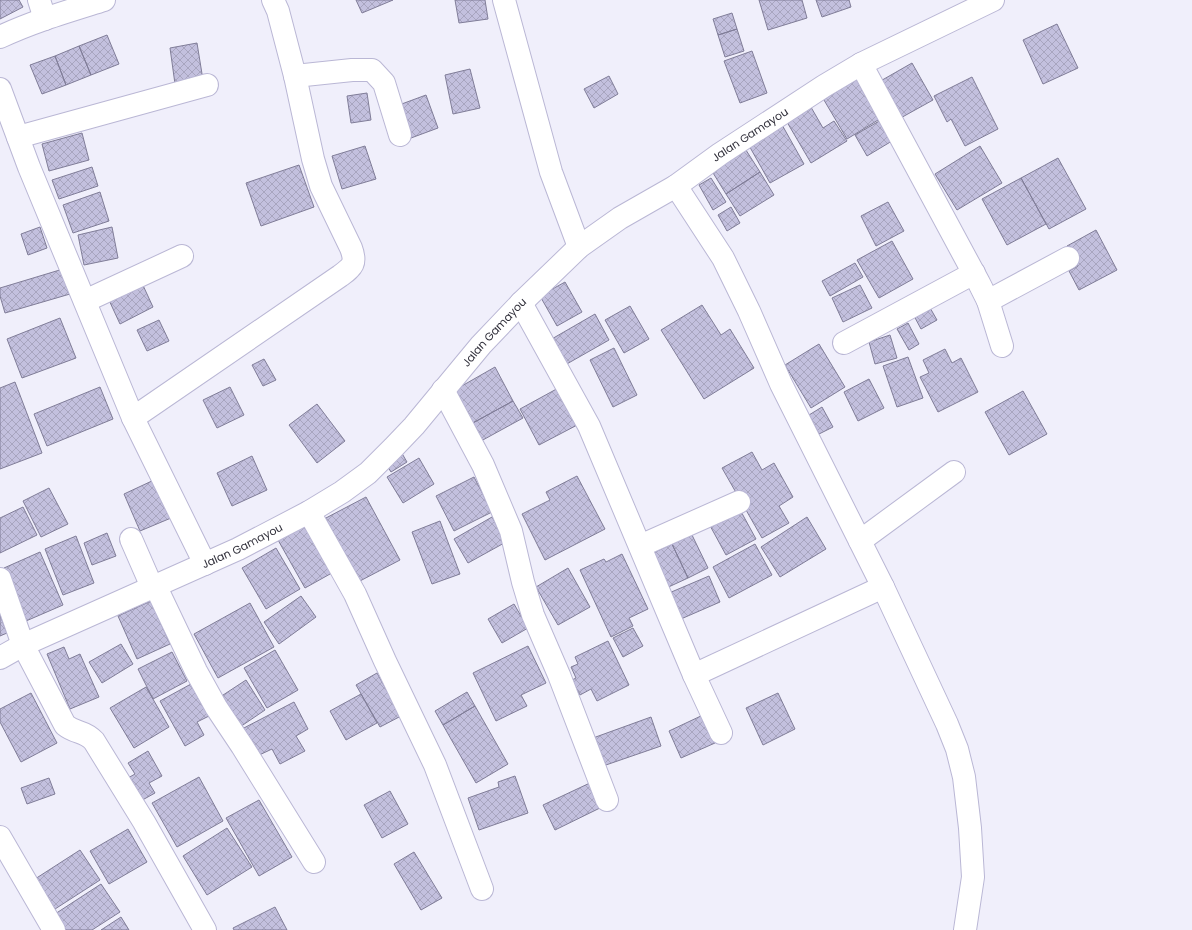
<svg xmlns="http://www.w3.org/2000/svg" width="1192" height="930" viewBox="0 0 1192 930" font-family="Poppins,sans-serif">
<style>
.building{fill:url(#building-cross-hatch);stroke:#807d98}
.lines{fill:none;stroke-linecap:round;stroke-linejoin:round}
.minor-casing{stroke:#bab7d5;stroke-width:24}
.minor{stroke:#fff;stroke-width:22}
.labels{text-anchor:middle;stroke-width:3;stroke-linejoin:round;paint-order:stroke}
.street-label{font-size:11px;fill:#302f3a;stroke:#f0effb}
</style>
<defs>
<pattern id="building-cross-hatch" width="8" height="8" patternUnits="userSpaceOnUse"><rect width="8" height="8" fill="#c3c0de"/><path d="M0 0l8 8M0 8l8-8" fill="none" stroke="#a8a5bf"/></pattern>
</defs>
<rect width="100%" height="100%" fill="#f0effb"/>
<path class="building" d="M0,0H19L23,7L0,19Z
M356,0H393L362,13Z
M455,0H485L488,19L459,23Z
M759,0H802L807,18L768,30Z
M816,0H849L851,7L822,17Z
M732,13L737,29L718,35L713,19Z
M1057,24L1078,68L1043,84L1023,40Z
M737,29L744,51L725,57L718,35Z
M107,35L119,64L91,75L79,46Z
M197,43L203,80L175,84L170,48Z
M79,46L91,75L66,85L55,56Z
M752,51L767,93L740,103L724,61Z
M55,56L66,85L42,94L30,65Z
M912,63L933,100L897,120L877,83Z
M470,69L480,108L453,114L445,75Z
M857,74L883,117L847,139L821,95Z
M609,76L618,94L594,108L584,89Z
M972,77L998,129L965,146L951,119L947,122L934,96Z
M367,93L371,120L351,123L347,96Z
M426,95L438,128L411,138L399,105Z
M808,102L823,128L834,121L847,141L811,163L784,117Z
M881,120L892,141L867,156L855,135Z
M781,123L804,164L770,183L747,142Z
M82,133L89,160L49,171L42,144Z
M365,146L376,179L342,189L332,156Z
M980,146L1002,183L957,210L935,174Z
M744,147L760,172L726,194L710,168Z
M1058,158L1086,209L1049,229L1021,178Z
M299,165L314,207L261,226L246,183Z
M92,167L98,186L59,199L52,180Z
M760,172L774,195L740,216L726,194Z
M711,178L726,202L713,210L699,185Z
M1021,178L1046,224L1007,245L982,199Z
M100,192L109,221L73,233L63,205Z
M888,202L904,231L876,246L861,216Z
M731,207L740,223L727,231L718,215Z
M40,227L47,248L28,255L21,234Z
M112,227L118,258L84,265L78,235Z
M1096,230L1117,270L1079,290L1069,271L1078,266L1067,246Z
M892,241L913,279L879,298L857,260Z
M855,263L863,277L830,296L822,281Z
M63,269L70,294L5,313L0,296V288Z
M141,281L153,307L120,324L108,298Z
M565,282L582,312L557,326L540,296Z
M860,285L872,308L843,322L832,298Z
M702,305L721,335L730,329L754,368L704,399L661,330Z
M630,306L649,339L624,353L605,320Z
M929,306L937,320L921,329L913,314Z
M595,314L609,340L565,365L550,340Z
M60,318L76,358L22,378L7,339Z
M159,320L169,341L147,351L137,330Z
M908,323L919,344L909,350L897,329Z
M890,335L897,358L875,364L869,342Z
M819,344L845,387L811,408L785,365Z
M614,348L637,395L613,407L590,360Z
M945,349L952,363L961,358L978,392L938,412L920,377L929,373L923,360Z
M908,357L923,398L897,407L883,366Z
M264,359L276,380L263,386L252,365Z
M495,367L513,401L471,424L453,391Z
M869,379L884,408L858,421L844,392Z
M15,382L42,453L0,469V388Z
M562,386L581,423L539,445L520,409Z
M100,387L113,419L47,446L34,414Z
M230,387L244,415L217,428L203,400Z
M1023,391L1047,434L1009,455L985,412Z
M513,401L523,418L481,441L471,424Z
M317,404L345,441L317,463L289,425Z
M822,407L833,427L819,434L809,415Z
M400,450L407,462L391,472L384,461Z
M752,452L762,470L774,463L793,497L779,506L789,523L762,538L722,468Z
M252,456L267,490L232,506L217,473Z
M419,458L434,484L403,503L387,477Z
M577,476L605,529L545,560L522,514L550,500L546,492Z
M474,477L492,512L454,531L436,496Z
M154,480L171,518L140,531L124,494Z
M49,488L68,524L41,537L23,501Z
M366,497L400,560L358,582L324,519Z
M738,506L756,539L726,555L708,522Z
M23,507L37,535L0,553V518Z
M492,517L506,542L468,563L454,539Z
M807,517L826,549L780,577L761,547Z
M312,521L339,569L305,588L278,540Z
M440,521L460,574L432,584L412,532Z
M107,533L116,556L92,565L84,543Z
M692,535L708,568L688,578L672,544Z
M76,536L94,583L63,595L45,549Z
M672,544L688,578L662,590L645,557Z
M755,544L772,575L729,598L713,567Z
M276,548L300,589L266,609L242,568Z
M40,552L63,605L26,621L4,568Z
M622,554L648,609L629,618L633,626L611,637L580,570L604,559L606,562Z
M568,568L590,607L558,625L536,587Z
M709,576L720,602L674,622L662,596Z
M301,596L316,617L279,644L264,622Z
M151,601L170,644L137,659L118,616Z
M250,603L274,647L218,678L194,634Z
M514,604L528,628L502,643L488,619Z
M0,615L7,633L0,636Z
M633,628L643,646L623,657L613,638Z
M608,641L629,685L597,701L591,689L580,695L572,680L576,678L571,667L578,664L575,657Z
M121,644L133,664L102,683L89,662Z
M528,646L546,683L521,695L527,706L496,721L473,673Z
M64,647L69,659L80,654L99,697L70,709L47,654Z
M275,650L298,690L267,708L244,668Z
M172,652L187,681L153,699L138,669Z
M377,673L401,716L380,727L356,685Z
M246,680L265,710L237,729L217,699Z
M191,684L209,716L197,722L204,735L185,746L160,701Z
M146,687L169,727L134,748L110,708Z
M467,692L475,706L443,725L435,711Z
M31,693L57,743L21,762L0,722V709Z
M778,693L795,729L763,745L746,708Z
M361,694L377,723L346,740L330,711Z
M294,702L308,729L296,736L305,751L280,764L272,749L255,757L240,730Z
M475,706L508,764L476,783L443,725Z
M703,715L715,743L681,758L669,731Z
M651,717L661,746L603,766L593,738Z
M148,751L162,776L149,783L155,793L137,803L128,778L135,774L128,763Z
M515,776L528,813L479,830L468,798L499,787L498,782Z
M199,777L223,821L177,847L152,803Z
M49,778L55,794L27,804L21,788Z
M592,782L604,806L555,830L543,805Z
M390,791L408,824L382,838L364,805Z
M259,800L292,857L259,876L226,818Z
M227,828L252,867L207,895L183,856Z
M128,829L147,862L109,884L90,851Z
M80,850L100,880L55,909L35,879Z
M414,852L442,898L421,910L394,864Z
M101,884L120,912L92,930H66L55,914Z
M275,907L287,930H234L233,928Z
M121,917L129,930H101Z"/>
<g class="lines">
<g class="minor-casing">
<g id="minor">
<path d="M39,0L45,19"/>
<path d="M504,0L551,172L579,247"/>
<path d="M0,37C34,21 69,11 104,0"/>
<path d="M861,64L979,283L988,301L1002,346"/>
<path d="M295,76L352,70H372L384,83L400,135"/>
<path d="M0,89L29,167L133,418L205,564"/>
<path d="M18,137L207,85"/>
<path d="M676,186L723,258L749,311L781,384L883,587L947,724L957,749L964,777L970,828L973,877L965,930"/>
<path d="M85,301L182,256"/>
<path d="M988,301L1068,258"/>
<path d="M521,303L589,426L694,675L721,733"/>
<path d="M844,343L974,273"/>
<path d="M443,390L483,465L511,531L523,582L533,615L559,675L607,800"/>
<path d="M133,418L340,276C352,267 357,264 351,248L321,186L313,159L295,76L278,11L273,0"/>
<path d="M309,512L355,594L385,661L435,765L482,889"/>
<path d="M131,539L152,587"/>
<path d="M860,541L954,472"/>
<path d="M640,546L739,502"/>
<path d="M0,579L23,645L65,725C76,734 84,730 94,741L144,822L205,930"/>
<path d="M155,585L196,671L216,707L242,746L314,862"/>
<path id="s1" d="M0,658L23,645L238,549L309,512L342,492L368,473L393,448L414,426L481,345L521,303L579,247L620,218L676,186L720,154L824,86L861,64L993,0"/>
<path d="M694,675L883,587"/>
<path d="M0,837L54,930"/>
</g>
</g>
<use href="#minor" class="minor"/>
</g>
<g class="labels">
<g class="street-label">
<text dy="4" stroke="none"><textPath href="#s1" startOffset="927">Jalan Gamayou</textPath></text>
<text dy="4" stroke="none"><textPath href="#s1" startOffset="602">Jalan Gamayou</textPath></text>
<text dy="4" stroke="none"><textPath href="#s1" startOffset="267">Jalan Gamayou</textPath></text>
</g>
</g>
</svg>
